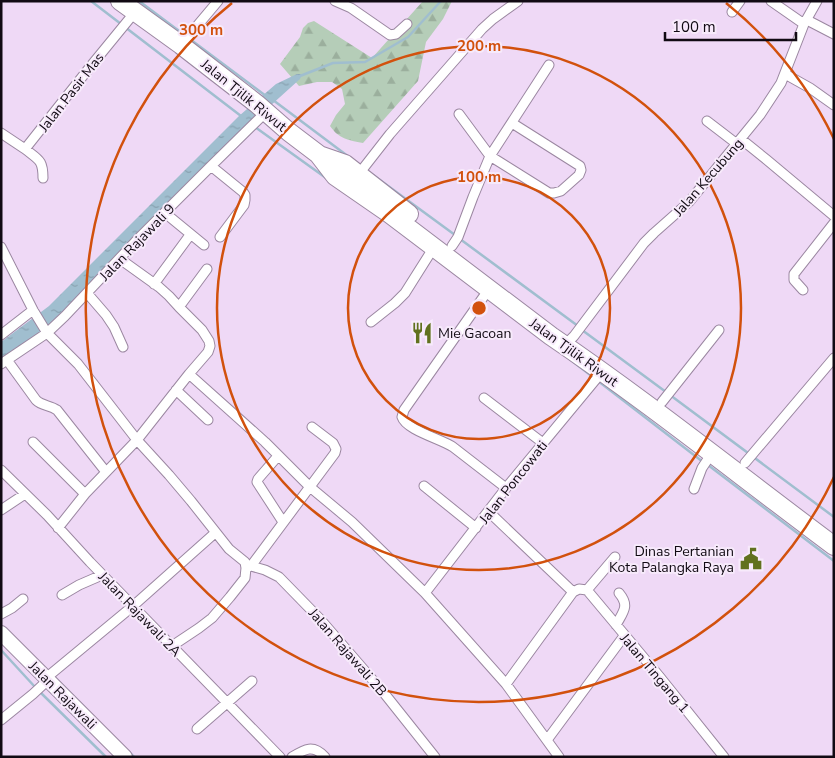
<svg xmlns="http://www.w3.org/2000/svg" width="835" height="758" viewBox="0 0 835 758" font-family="'Nunito Sans',sans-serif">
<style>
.forest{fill:url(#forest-firs)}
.water{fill:url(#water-ripples)}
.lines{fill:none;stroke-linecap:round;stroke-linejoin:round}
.stream{stroke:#a0becf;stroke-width:2.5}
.street-casing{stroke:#9b87a1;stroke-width:11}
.secondary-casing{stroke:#9b87a1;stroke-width:16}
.highway-casing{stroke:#9b87a1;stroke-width:20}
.street{stroke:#fff;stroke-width:9}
.secondary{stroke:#fff;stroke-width:14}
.highway{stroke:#fff;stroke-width:18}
.ring{fill:none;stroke:#d2510d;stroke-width:2.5}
.labels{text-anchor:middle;stroke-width:4;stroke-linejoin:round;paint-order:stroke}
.street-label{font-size:14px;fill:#110a13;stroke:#f7eafb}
.poi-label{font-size:14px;fill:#110a13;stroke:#f7eafb;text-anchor:start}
.centre{fill:#d2510d;stroke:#f7eafb;stroke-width:2.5}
.ring-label{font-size:15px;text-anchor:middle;font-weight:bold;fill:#d2510d;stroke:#f7eafb;stroke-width:4;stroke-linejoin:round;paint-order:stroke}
</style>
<defs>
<pattern id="forest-firs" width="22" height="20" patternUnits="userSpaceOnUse" patternTransform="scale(1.25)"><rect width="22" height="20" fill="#b5cdb8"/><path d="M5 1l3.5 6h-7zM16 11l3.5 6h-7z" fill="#9baf9d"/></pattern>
<pattern id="water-ripples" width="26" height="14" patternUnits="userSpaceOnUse" patternTransform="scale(1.25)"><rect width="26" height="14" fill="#a0becf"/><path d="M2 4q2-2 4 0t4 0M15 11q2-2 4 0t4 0" fill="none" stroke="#89a2b1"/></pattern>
</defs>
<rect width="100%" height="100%" fill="#efd9f6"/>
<path class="forest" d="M423,1H452L443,19L426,42L418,81L363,143C348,140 339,139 330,126L336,115L345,104L342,89L332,82H317L299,86L280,64L300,37L303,28L308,23L314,21L372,58Z"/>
<path class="water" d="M297,74H302L300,79L249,125L61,316L1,361V342L49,306L239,116L276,84Z"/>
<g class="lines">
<path class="stream" d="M91,1L241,116
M139,1L266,96
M300,76L333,63L365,62L408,37L441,1
M273,100L349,157
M255,127L326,178
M369,172L455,235
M460,239L578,326
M582,330L666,392
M567,357L703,462
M670,395L834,517
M708,465L834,561
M1,650L35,687
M45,668L87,710
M39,691L106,757
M128,751L134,757"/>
<g class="street-casing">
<path id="street" d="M335,1L351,8L390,35L396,34L407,24
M771,1L804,24
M732,12L740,1
M807,20L834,34
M181,45L218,1
M785,74L810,88L834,105
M459,114L490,156L549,193H554L561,191L579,175L581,170L580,166L512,123
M707,121L737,144
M1,133L25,149L90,67L135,12
M741,139L767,160L834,216
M25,149C39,160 43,160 43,178
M211,166L243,192L245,195V200L244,205L220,237
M358,175L390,134L482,29L493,19L518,1
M165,213L204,245
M452,246L458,237L473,197L490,156L549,65
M1,247L33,310L47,333L78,364L137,440L169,475L191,501L229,549L245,562L246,568L245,578L230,597L212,618L199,628L172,646
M154,284L190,235
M489,289L404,410L402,417C406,430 441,439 453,447L506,488
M803,290L794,280V274L834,223
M87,293L106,315L114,327L123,347
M179,307L207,269
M371,322L395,303L405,293L434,247
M1,335L33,310
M565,345L574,336L644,243L654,233L689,202L760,115L781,83L804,24L817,1
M7,360L36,400C42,406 50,405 57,410L106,472
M1,364L47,333L65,316L135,242L211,166L266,112
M189,374L265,442L310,487L352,522L425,593L506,684L559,757
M176,390L208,420
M484,398L543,443
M662,402L719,330
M33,442L85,494
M278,456L258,479L257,482L283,522
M745,463L834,358
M1,470L47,515L90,562L280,757
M424,486L476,528
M694,489L702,468L712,453
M1,510L25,494
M489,512L573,592
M58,528L85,494L137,440L189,374L208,352L210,346L209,341L202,330L179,307L169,296L159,287L120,259
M251,566L335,453L336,449L333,443L312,427
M246,568L251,566L265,570L279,577L320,619L384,693L435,757
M587,590L659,676L724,757
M587,590L615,557
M425,593L506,488L602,372
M62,595L79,585L102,575L103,576
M1,614L12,608L23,599
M616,625C623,612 630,606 619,593
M46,678L133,606L215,533
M506,684L573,592L579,589L587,590
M1,720L33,694L48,680
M197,729L252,681
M547,740L624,636
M292,757C305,749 313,744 325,757"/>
</g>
<g class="secondary-casing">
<path id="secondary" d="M1,633L125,757"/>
</g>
<g class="highway-casing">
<path id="highway" d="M120,1L181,45L257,104L289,132L318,154L335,176L390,214L551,336C648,402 740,476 834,546
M319,155L345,164L409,214"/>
</g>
<use href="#street" class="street"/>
<use href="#secondary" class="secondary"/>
<use href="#highway" class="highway"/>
</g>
<g class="ring">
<circle cx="479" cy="308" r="131"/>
<circle cx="479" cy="308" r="262"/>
<path d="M834 477A393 393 0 1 1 232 3M726 3A393 393 0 0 1 834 139"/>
</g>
<defs>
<g id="restaurant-bare" transform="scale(1.725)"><path d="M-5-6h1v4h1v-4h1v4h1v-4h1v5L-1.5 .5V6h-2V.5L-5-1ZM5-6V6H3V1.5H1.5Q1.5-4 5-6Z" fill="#61711e" stroke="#f7eafb" stroke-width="2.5" paint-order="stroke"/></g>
<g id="civic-bare" transform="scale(1.725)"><path d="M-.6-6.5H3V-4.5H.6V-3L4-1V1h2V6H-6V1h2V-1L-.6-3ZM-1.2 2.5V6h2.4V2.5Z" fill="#61711e" stroke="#f7eafb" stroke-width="2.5" paint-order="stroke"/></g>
</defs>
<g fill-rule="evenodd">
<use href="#restaurant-bare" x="422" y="333"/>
<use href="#civic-bare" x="751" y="559"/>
</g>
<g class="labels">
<g class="street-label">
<text transform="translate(71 92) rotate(-52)" y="5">Jalan Pasir Mas</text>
<text transform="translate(244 95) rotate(39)" y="5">Jalan Tjilik Riwut</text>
<text transform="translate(708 177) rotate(-49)" y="5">Jalan Kecubung</text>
<text transform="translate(137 242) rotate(-46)" y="5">Jalan Rajawali 9</text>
<text transform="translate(574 352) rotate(36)" y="5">Jalan Tjilik Riwut</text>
<text transform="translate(513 482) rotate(-52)" y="5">Jalan Poncowati</text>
<text transform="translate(140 614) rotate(46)" y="5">Jalan Rajawali 2A</text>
<text transform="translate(348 652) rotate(49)" y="5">Jalan Rajawali 2B</text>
<text transform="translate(655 673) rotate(50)" y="5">Jalan Tingang 1</text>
<text transform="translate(63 695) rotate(45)" y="5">Jalan Rajawali</text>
</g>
<g class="poi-label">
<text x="438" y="338">Mie Gacoan</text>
<text x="734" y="556" text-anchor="end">Dinas Pertanian<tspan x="734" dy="16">Kota Palangka Raya</tspan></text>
</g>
</g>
<circle cx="479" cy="308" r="8" class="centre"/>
<g class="ring-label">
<text x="201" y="35">300 m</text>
<text x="479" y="51">200 m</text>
<text x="479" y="182">100 m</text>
</g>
<rect width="835" height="758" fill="none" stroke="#110a13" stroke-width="5"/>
<path d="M665 32v8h131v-8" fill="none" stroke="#110a13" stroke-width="2.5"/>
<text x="672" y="32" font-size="15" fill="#110a13" stroke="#f7eafb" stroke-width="4" paint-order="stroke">100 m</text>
</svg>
